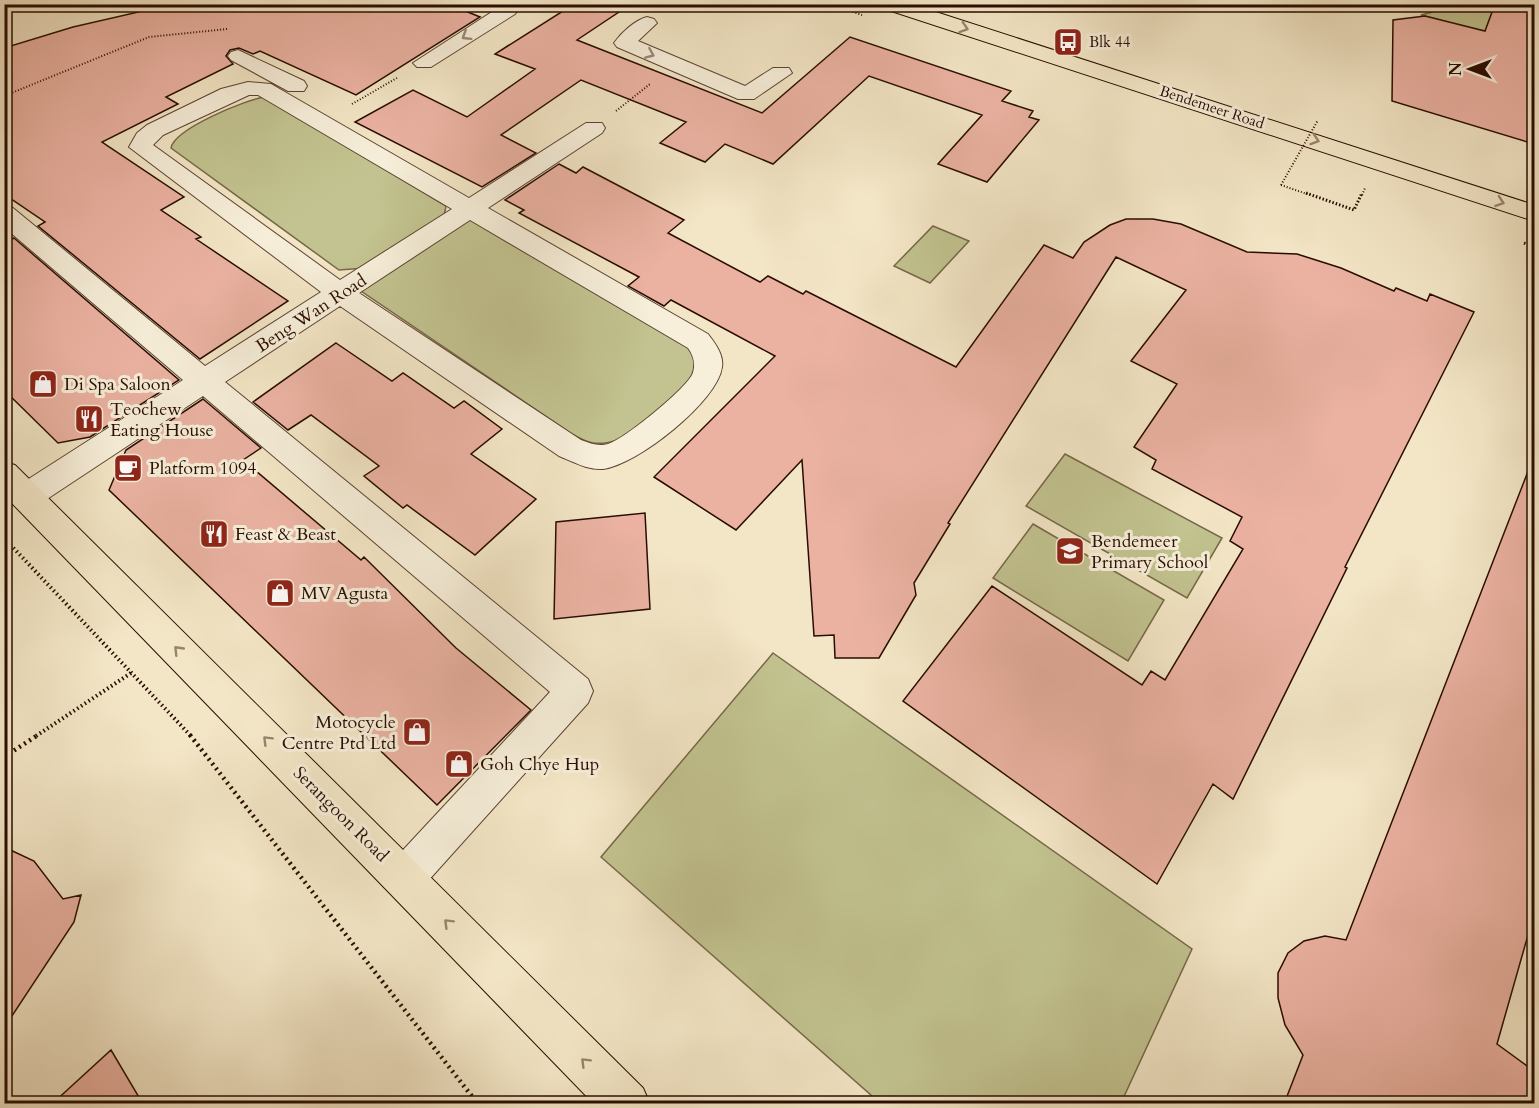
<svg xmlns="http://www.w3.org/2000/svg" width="1539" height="1108" viewBox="0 0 1539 1108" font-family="Cardo,serif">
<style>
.green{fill:#c2c390;stroke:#766848;stroke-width:1.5}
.building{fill:#ebb2a2;stroke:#290c01;stroke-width:1.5}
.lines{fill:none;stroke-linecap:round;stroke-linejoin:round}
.minor-casing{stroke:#5c4232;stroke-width:2}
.major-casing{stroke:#290c01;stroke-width:2}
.path-far3{stroke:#290c01;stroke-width:2;stroke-dasharray:1 2;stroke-linecap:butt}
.path-far2{stroke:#290c01;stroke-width:3;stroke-dasharray:1.5 2;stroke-linecap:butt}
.path-far1{stroke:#290c01;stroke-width:4;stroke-dasharray:1.5 3;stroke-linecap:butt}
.path{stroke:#290c01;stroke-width:4.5;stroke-dasharray:2 4;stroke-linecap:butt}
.minor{fill:#f7efda;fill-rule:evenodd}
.major{fill:#f3e6c6;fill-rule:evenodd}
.path-bridge{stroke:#290c01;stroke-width:2;stroke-dasharray:1 2;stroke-linecap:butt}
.oneway{stroke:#98846d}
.oneway2{stroke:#9a8978}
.labels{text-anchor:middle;stroke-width:6;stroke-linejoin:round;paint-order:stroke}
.far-poi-label{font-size:15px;fill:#290c01;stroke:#f7efda;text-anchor:start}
.far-street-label{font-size:15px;fill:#290c01;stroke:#f7efda}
.street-label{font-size:18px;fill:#290c01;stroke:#f7efda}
.poi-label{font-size:18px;fill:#290c01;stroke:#f7efda;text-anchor:start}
</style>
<rect width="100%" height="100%" fill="#f3e6c6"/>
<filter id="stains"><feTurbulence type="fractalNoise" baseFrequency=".00333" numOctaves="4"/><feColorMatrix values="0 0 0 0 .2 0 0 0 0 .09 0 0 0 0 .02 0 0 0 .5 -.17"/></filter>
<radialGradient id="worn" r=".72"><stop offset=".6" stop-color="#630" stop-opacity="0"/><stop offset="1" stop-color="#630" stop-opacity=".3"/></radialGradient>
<path class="green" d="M1460,5H1495L1475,61L1436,50L1448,22L1421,15Z
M265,97L446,206L443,221L366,268L339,270L171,148C174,129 247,99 265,97Z
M472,218L687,340L701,374C674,398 632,448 593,443C586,442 578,437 572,434L361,291Z
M933,226L969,241L930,283L894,266Z
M1065,454L1222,538L1187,598L1026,506Z
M1033,524L1164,600L1128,661L993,578Z
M773,653L1192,949L1121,1103H880L601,857Z"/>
<path class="building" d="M156,4H448L480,17L356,95L260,51L253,54L239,48L230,50L226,56L233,64L166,97L178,104L102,142L184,197L161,210L201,237L196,239L288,301L200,359L38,226L45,222L4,194V48L73,27L156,8Z
M574,4H631L577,40L762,113L850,37L1011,91L1002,101L1033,111L1029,117L1039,120L987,182L938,164L982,115L869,76L773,164L725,144L705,162L660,143L686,122L581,80L501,135L536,153L482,187L355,122L413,90L467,117L535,69L495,54Z
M1495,4H1510L1534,11V144L1392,101L1393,20L1425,16L1485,31Z
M559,164L576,173L583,167L684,220L668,233L760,282L768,276L803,294L806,291L956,367L1044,245L1073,258L1084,242L1110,225L1126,219H1153L1181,224L1247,252L1297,254L1341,268L1394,291L1396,288L1427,301L1430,294L1474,312L1345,567L1347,568L1233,799L1213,784L1157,884L903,701L992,586L1142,685L1151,671L1165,680L1243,549L1230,541L1242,517L1152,469L1156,460L1134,447L1177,384L1131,361L1186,290L1116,257L948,523L950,524L914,583L916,595L879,658H835L834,635L814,636L802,460L736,530L654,477L775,356L671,300L664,306L628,286L639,277L519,213L524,210L505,200Z
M14,238L179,380L90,437L58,443L4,390V243Z
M336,343L392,381L403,373L454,408L464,401L502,429L471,454L536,499L475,555L407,505L403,508L364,476L379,466L311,415L288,430L253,402Z
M203,399L261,448L243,460L361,560L364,557L456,648L531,710L437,805L109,490L126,450Z
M1532,461H1534V914L1497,1044L1534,1071V1104H1284L1303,1055L1285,1025L1278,998V973L1288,953L1304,941L1325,936L1346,940Z
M645,513L650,609L554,619L556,522Z
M4,847L34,861L63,899L81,895L74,922L4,1028Z
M111,1050L143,1104H52Z"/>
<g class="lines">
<g class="minor-casing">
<path id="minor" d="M510,4L518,10L515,14L431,67H417L413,63L501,6Z
M647,17L654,19L657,23L638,41L745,86L773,68H789L792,73L754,99H738L617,47L614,43C621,33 635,20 647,17Z
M238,50L304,81L307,86L304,91H288L231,60L228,56L231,52Z
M248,82L271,84L469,198L586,123H602L605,128L602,133L488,208L708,334C715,343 724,355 722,367C718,401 637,465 603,469C587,470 574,462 559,456L340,306L225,382L588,679L593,691L588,703L418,892L404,898L390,892L384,878L390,864L550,692L203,396L38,505L27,509L16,505L11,496L16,487L183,380L4,227V206L13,208L205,366L321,292L129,147L137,133L147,125L221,89ZM249,95H258L452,209L340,280L153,145L163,135ZM470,220L688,348C694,356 696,366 692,375C683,391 626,438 608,444C598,447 590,443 581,440L359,293Z"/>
</g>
<g class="major-casing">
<path id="major" d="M880,4H911L1534,205V221L882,8Z
M4,462L15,465L643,1088L650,1104H594L4,495Z"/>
</g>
<path class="path-far3" d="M830,4L862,15
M1342,10L1373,4
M4,96L149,37L227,29
M352,104L397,78
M616,111L650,84
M1281,185L1310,195
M1362,195L1365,188"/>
<path class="path-far2" d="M1306,193L1354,210L1362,193
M1524,243L1534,247"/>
<path class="path-far1" d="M4,538L191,736
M36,736L131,673"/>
<path class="path" d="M190,735L478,1104
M4,757L38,735"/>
<use href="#minor" class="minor"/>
<use href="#major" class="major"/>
<path class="path-bridge" d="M1281,185L1318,120"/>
</g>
<defs><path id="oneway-chevron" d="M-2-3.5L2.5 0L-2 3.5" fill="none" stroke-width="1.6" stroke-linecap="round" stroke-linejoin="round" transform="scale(1.5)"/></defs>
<g class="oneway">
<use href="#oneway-chevron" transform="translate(964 28) rotate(18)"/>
<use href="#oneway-chevron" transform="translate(1315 140) rotate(18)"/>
<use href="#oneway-chevron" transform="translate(1500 202) rotate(19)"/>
<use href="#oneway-chevron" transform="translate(178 650) rotate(-134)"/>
<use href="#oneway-chevron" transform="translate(267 740) rotate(-135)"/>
<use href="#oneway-chevron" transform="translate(448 923) rotate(-135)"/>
<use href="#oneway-chevron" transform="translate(585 1062) rotate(-135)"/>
</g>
<g class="oneway2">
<use href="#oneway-chevron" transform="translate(466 36) rotate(148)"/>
<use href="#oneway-chevron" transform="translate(650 54) rotate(23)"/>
</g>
<defs>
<g id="bus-square" transform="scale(1.5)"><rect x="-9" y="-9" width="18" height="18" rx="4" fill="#8f2418" stroke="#f7efda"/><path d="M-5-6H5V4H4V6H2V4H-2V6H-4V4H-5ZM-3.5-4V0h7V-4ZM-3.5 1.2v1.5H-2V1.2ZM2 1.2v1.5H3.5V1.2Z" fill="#fff"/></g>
<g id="shop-square" transform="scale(1.5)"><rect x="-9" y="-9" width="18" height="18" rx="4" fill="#8f2418" stroke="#f7efda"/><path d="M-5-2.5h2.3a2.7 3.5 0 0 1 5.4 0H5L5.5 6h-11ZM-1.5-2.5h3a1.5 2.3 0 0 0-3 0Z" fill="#fff"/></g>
<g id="restaurant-square" transform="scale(1.5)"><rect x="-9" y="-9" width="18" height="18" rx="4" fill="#8f2418" stroke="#f7efda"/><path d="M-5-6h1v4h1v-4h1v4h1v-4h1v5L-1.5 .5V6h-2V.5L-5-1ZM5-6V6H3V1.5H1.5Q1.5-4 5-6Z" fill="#fff"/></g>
<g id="cafe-square" transform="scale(1.5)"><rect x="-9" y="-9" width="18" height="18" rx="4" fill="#8f2418" stroke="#f7efda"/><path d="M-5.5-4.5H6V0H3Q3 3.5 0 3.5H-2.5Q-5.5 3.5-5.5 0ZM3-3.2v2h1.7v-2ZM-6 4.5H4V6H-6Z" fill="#fff"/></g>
<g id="school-square" transform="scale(1.5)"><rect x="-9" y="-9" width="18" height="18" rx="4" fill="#8f2418" stroke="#f7efda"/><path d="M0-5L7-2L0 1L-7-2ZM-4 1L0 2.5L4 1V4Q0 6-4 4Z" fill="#fff"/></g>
</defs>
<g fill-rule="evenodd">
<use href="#bus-square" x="1068" y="42"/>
<use href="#shop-square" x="43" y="384"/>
<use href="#restaurant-square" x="89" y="419"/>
<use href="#cafe-square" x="128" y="468"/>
<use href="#restaurant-square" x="214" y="534"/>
<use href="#school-square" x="1070" y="551"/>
<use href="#shop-square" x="280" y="593"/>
<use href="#shop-square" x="417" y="732"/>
<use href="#shop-square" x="459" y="764"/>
</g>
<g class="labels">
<g class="far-poi-label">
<text x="1089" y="47">Blk 44</text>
</g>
<g class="far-street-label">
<text transform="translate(1212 107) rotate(18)" y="5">Bendemeer Road</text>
</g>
<g class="street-label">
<text transform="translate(311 313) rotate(-33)" y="6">Beng Wan Road</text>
<text transform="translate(341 814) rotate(45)" y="6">Serangoon Road</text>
</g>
<g class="poi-label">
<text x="64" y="390">Di Spa Saloon</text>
<text x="110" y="415">Teochew<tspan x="110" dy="21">Eating House</tspan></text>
<text x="149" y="474">Platform 1094</text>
<text x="235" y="540">Feast &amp; Beast</text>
<text x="1091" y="547">Bendemeer<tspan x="1091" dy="21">Primary School</tspan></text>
<text x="301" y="599">MV Agusta</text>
<text x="396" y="728" text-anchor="end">Motocycle<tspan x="396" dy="21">Centre Ptd Ltd</tspan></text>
<text x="480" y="770">Goh Chye Hup</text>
</g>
</g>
<rect width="1539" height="1108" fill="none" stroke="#f3e6c6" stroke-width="24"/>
<rect x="6" y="6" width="1527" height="1096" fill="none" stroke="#290c01" stroke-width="3"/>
<rect x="12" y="12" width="1515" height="1084" fill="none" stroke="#290c01" stroke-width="1.5"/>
<g transform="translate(1470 69) rotate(270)" stroke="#f7efda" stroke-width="4.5" paint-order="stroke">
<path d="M0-4.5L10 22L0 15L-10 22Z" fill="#290c01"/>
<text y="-9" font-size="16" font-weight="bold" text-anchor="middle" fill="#290c01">N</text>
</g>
<rect width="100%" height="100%" filter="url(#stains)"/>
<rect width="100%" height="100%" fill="url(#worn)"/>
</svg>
